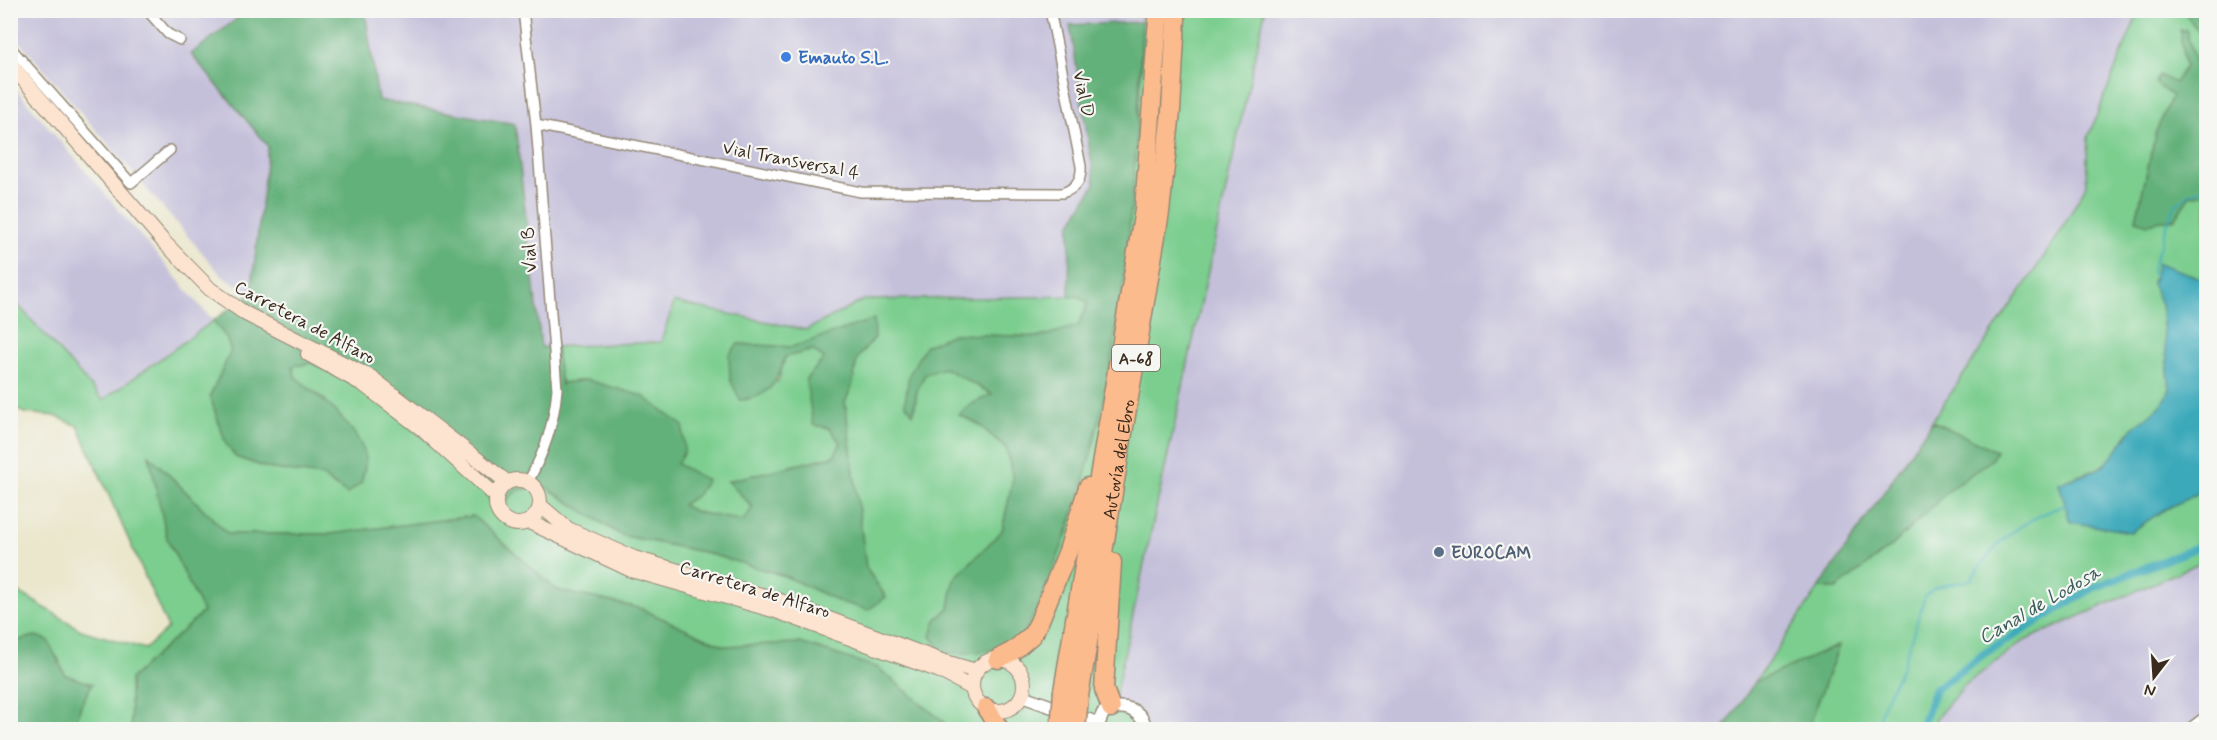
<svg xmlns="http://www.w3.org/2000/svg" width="2217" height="740" viewBox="0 0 2217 740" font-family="Mynerve,sans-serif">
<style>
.industrial{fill:#c5c0da}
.green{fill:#7bce8f;stroke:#5b7c56;stroke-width:1.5}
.forest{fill:#64b17a;stroke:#506e4c;stroke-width:1.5}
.water{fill:#3ba9ba;stroke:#3b6a6c;stroke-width:1.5}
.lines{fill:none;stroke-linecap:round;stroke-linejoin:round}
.stream{stroke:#3ba9ba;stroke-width:2}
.canal{stroke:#3ba9ba;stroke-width:8}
.minor-tunnel{stroke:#c8c1aa;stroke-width:9;stroke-dasharray:9 4.5;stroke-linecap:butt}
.minor-casing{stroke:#938876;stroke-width:12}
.tertiary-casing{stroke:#938876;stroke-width:15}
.secondary-casing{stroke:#938876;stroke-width:16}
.motorway-casing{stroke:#938876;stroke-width:21}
.minor{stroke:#fff;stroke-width:9}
.tertiary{stroke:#fff;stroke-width:12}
.secondary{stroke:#fde4d1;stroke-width:14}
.motorway{stroke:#fbbb8d;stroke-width:18}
.motorway-bridge-casing{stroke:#938876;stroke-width:21;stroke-linecap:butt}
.motorway-bridge{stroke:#fbbb8d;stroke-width:18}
.shop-dot{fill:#3f7fe0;stroke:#f6f6f2;stroke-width:2}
.service-dot{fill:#5c6f8a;stroke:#f6f6f2;stroke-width:2}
.labels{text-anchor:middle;stroke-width:4.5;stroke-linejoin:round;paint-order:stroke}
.shield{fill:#f6f6f2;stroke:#73675e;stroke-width:1.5}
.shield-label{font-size:16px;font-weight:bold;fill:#3b2a1e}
.shop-label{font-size:18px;font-weight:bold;fill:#366cbe;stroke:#f6f6f2;text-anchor:start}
.street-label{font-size:18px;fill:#3b2a1e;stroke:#f6f6f2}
.service-label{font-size:18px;font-weight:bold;fill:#4e5e75;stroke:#f6f6f2;text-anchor:start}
.water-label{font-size:20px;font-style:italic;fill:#3b5d5c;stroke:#f6f6f2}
</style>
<rect width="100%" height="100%" fill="#f6f6f2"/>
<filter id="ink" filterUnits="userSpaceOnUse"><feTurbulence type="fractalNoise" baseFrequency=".0167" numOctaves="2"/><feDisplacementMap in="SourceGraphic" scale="12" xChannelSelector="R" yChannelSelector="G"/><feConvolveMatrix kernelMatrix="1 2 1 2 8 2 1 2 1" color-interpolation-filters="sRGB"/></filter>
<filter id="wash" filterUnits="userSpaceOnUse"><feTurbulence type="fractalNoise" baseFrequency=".008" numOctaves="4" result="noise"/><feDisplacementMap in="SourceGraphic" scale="24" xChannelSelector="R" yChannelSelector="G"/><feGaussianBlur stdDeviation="1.35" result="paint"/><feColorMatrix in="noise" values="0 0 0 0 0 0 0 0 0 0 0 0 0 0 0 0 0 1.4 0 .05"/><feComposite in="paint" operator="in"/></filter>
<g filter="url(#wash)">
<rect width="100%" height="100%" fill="#ebe7cd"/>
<path class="industrial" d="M1141,10L1142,22L1070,25L1095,184L1070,225L1069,297L864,300L806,330L674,302L662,342L541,347L515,124L378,100L365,11Z
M10,11H239V16L191,54L268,146L251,293L223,277L11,32Z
M1265,11H2139L2088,137L2086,185L2058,236L1723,729L1111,730L1116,692Z
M10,82L213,321L103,400L11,296Z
M2206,560V729L1934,730L1936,718L1965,685L2024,641Z"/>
<path class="green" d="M1141,11H1265L1116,692L1113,713C1126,712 1135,716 1137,729H952L878,668L800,643L724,646L639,608L557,590L473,516L331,534H228L150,456L167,538L203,612L130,679L131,729H74L81,705L92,684L65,675L58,658L36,636L11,642V587L81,630L145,649L168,628L78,426L55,416L25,413L11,407L10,296L103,400L213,321L226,337L231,351L210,396L226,444L236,457L267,468L322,476L336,487L326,401L295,377L293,366L312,363L367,391L481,485L497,510L501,506L504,492L544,486L621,535L707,553L785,576L840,602L886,597L866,568L845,402L852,386L857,359L875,337H828L792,347L739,344L778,382L785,357L813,350L824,359L806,379L829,428L841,443L834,456L728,481L753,508L743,521L696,512L682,505L698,494L677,464L587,380L562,383L550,347L661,342L674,302L806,330L864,300L1078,296L1088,303L1078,326L1040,337L953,334L909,375L914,413L917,391L925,374L945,368L992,394L970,405L960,415L978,424L1006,448L1013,479L1002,531L954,579L949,608L936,620L1067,536C1105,412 1125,285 1135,156C1139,108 1144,59 1141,11Z
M2139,11H2183L2206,41V82L2195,62L2186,30H2180L2185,67L2175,84L2159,75L2156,84L2172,96L2156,132L2136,220L2189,196L2206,193V280L2158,263L2152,283L2161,304L2170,389C2161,415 2144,415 2129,432C2120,444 2113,461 2099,468C2086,474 2072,477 2059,483L2131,532L2162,511L2206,489V560L2024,641L1965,685L1936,718L1934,729H1808L1839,646L1755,682L1819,588L1836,589L1893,545L1949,490L1991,460L1996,451L1932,421L2058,236L2086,185L2088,137Z"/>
<path class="forest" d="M239,11H365L378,100L515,124L541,347H556L561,386L562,383L587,380L643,396L683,426L684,452L677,464L707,480L698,494L682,505L696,512L743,521L753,507L728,481L834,456L841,443L829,428L813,425L806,379L824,359L813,350L785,357C778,382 769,398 740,400L730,379L729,355L738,344L792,347L874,319L875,337L857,359L852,386L845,402L866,568L886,597L868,610L840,602L785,576L707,553L621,535L544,486L518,490L496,510L481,485L367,391L312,363L293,366L295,377C317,394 359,427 365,456C367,463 363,476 361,483L347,494L322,476L267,468L236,457L226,444L210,396L231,351L226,337L213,321L251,293L268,146L191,54L239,17Z
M2183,11H2206V41Z
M1142,22C1136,203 1121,406 1051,574C1042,595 1035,623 1017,638C999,653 965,654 943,653L931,636L936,620L949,608L954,579L1002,531L1013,479L1006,448L978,424L959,415L970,405L992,394L945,368L925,374L917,391L913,414L905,403L909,375L925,346L953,334L1040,337L1078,326L1088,303L1078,296L1069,297L1070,225L1095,184L1070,25Z
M2180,30H2186L2195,62L2206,82V193L2189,196L2176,218L2148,224L2136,220L2156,132L2172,96L2156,84L2159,75L2175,83L2185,67Z
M1932,421L1996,451L1991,460L1949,490L1893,545L1836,589L1819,588Z
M149,455L228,534H331L473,516L557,590L639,608L724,646L800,643L878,668L952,729H131L130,679L203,612L167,538Z
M36,636L48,640L65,675L92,684L81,705L74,729H11V642Z
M1839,645L1808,729H1723L1755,682Z"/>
<path class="water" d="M2158,263L2206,280V489L2162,511L2131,532L2070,522L2059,483C2072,478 2092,474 2103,466C2114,457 2120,444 2129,433C2143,415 2161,415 2170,389L2161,304L2152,283Z"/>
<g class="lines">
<path class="stream" d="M2198,10L2206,23
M2157,276L2151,272L2173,208L2187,195L2206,187
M1882,730L1880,715L1883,705L1903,665L1925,596L1936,587L1971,580C1994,541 2024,519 2066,505"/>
<path class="canal" d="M1920,730L1935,689L1985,653L2093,588L2206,544"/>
</g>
</g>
<g filter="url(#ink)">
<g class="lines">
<path class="minor-tunnel" d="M1144,12L1185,13"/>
<g class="minor-casing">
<path id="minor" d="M147,10L168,34L180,40
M523,10L536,125L557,389C554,424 545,451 528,482
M10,12L12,10
M10,47L131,183L170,150
M10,83L20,75
M536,125L861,192L1062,193C1075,189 1082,180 1081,166L1050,10"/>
</g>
<g class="tertiary-casing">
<path id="tertiary" d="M1022,696L1097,723
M1096,730L1103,713C1121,702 1142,708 1146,730
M2190,730L2206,718"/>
</g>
<g class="secondary-casing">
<path id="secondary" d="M10,64L163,241L210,289L246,314L372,378L507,482
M308,354L364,385L422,429L496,496
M496 502a22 22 0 1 1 44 0a22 22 0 1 1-44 0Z
M541,506L568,529L634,558L775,599L942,661L976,671
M529,522L631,570L773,610L940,671L972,688
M972 685a26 26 0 1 1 52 0a26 26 0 1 1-52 0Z"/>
</g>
<g class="motorway-casing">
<g id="motorway">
<path d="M998,659L1013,651L1032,635L1039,622L1068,551L1088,487"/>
<path d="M1063,691L1144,210L1158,19"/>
<path id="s1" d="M1079,696L1160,212L1171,111L1176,18"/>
<path d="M986,708L1000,730"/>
<path d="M1111,708L1104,689L1112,562"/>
</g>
</g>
<use href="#minor" class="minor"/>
<use href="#tertiary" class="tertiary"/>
<use href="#secondary" class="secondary"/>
<use href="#motorway" class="motorway"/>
<g class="motorway-bridge-casing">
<path id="motorway-bridge" d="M1176,18V10
M1158,19V10
M1060,729L1063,691
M1076,730L1079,696"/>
</g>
<use href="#motorway-bridge" class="motorway-bridge"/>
</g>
</g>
<circle class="shop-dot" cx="786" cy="57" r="6"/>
<circle class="service-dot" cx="1439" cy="552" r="6"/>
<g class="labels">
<rect class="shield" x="1112" y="345" width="48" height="26" rx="4.5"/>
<g class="shield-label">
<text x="1136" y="364">A-68</text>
</g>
<g class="shop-label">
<text x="798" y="63">Emauto S.L.</text>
</g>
<g class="street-label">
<text transform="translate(1084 94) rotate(78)" y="6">Vial D</text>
<text transform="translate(791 160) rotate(11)" y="6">Vial Transversal 4</text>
<text transform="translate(529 250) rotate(-94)" y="6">Vial B</text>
<text transform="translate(305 322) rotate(28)" y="6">Carretera de Alfaro</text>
<text dy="6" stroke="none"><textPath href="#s1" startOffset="240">Autovía del Ebro</textPath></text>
<text transform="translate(755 589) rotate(17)" y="6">Carretera de Alfaro</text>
</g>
<g class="service-label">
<text x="1451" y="558">EUROCAM</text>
</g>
<g class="water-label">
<text transform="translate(2039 604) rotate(-30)" y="7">Canal de Lodosa</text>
</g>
</g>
<rect width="2217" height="740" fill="none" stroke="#f6f6f2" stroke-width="36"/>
<g transform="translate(2154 677) rotate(197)" stroke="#f6f6f2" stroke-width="4.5" paint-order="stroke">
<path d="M0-4.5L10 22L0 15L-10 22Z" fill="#3b2a1e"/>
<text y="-9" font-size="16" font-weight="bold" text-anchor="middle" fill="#3b2a1e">N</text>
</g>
</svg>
